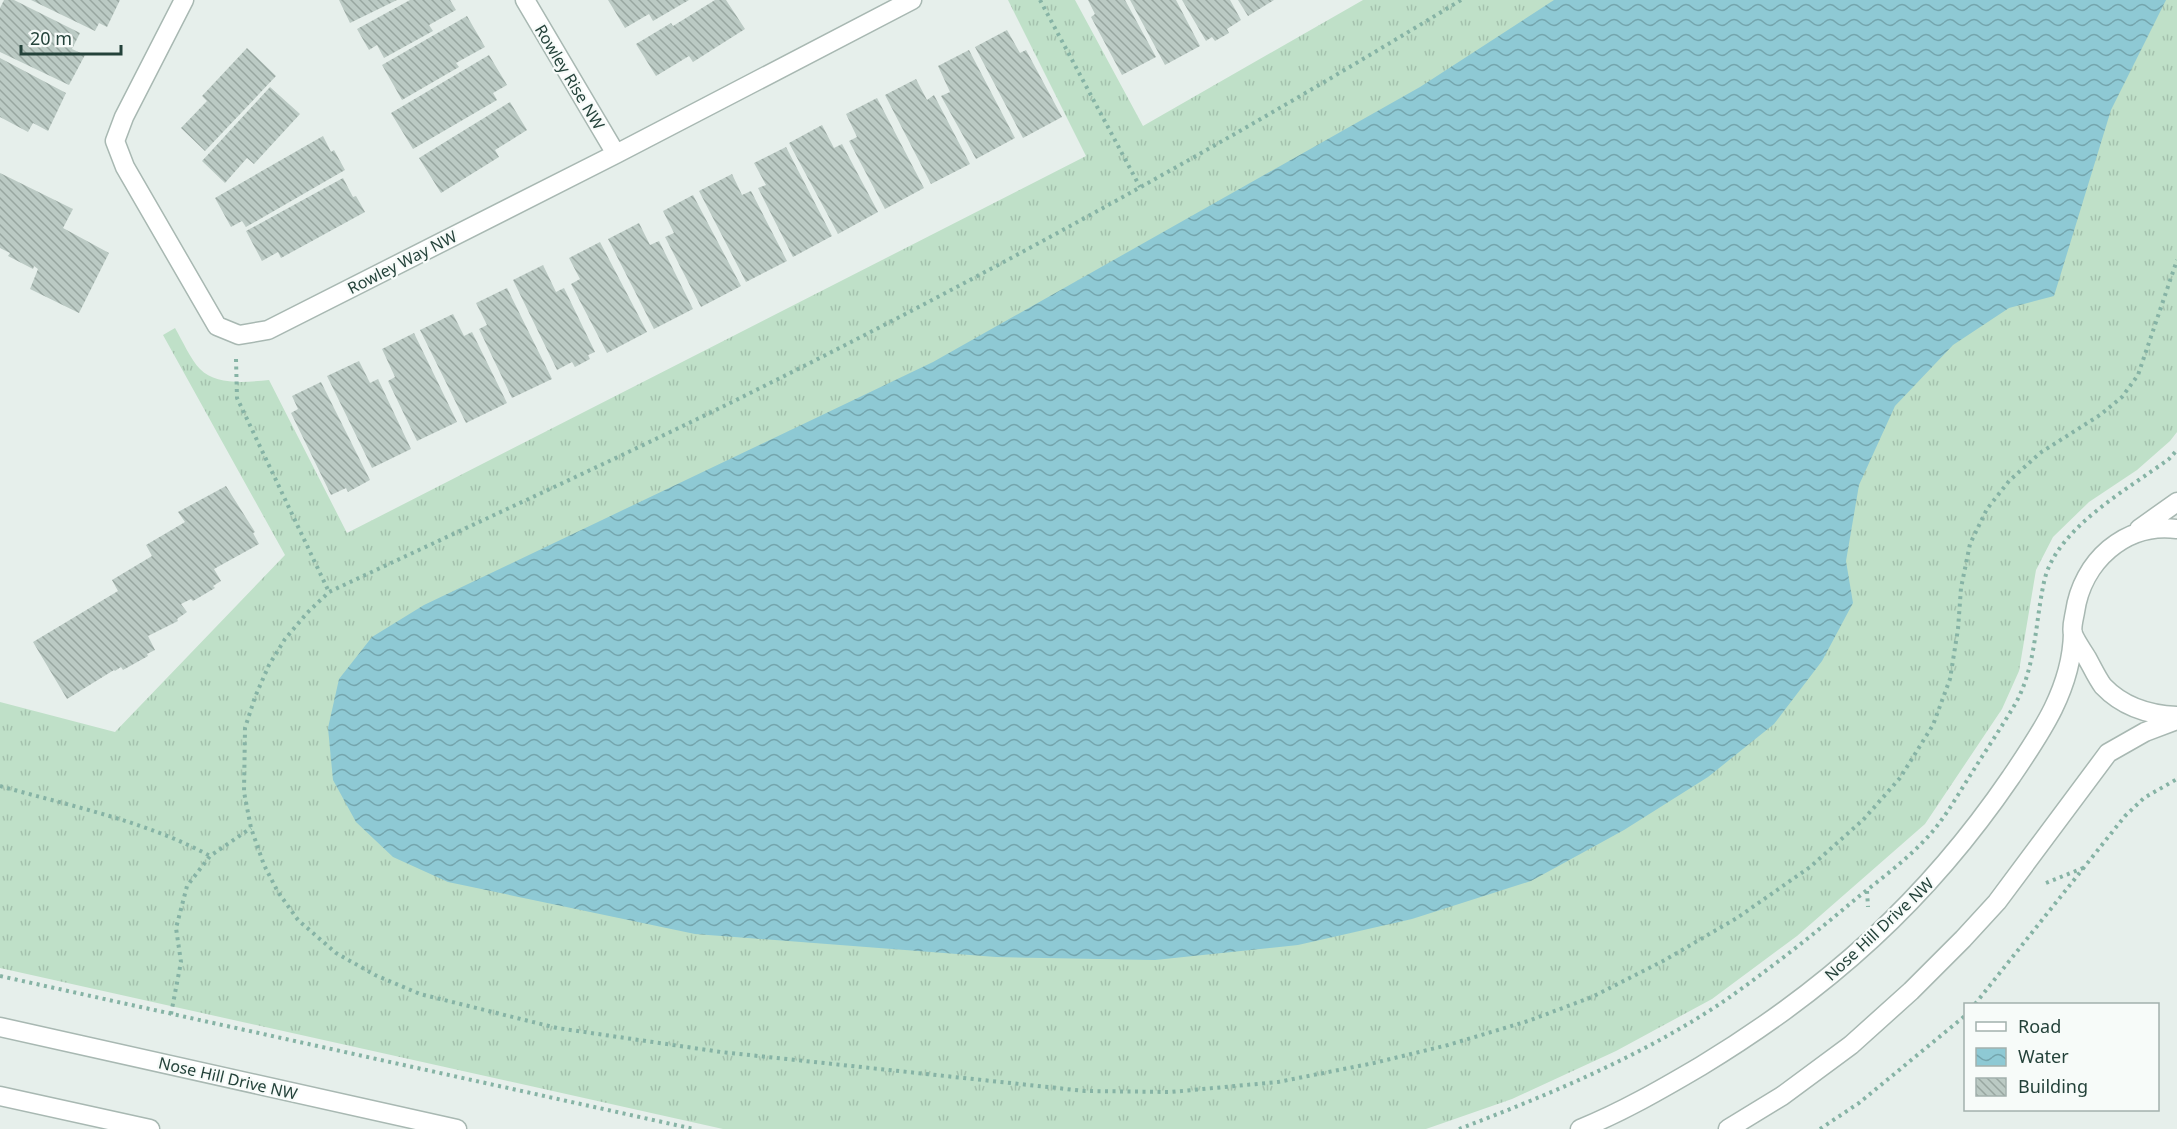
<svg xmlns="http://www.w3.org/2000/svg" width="2177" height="1129" viewBox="0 0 2177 1129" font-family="'Noto Sans',sans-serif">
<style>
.grass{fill:url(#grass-tufts)}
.water{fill:url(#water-waves)}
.building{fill:url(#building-back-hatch)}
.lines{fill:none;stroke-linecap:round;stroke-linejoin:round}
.minor-casing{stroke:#a8b8b2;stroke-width:21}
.path{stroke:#86b3a5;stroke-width:4;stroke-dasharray:3 4.5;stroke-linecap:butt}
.minor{stroke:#fff;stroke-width:18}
.labels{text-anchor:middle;stroke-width:4.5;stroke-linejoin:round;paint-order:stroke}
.street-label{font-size:16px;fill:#24423a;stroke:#f7fbf9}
</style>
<defs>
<pattern id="grass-tufts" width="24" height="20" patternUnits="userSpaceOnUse" patternTransform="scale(1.5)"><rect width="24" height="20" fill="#bfe0c8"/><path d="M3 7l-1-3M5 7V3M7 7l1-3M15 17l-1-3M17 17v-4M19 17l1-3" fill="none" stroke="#a4c1ad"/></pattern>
<pattern id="water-waves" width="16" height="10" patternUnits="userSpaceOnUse" patternTransform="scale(1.5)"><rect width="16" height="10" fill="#8ec9d4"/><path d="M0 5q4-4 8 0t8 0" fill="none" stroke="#74a5ad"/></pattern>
<pattern id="building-back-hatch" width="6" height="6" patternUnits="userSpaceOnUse" patternTransform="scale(1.5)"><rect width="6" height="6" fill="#bbcac4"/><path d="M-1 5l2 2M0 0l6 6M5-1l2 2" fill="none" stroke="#98a6a0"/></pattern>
</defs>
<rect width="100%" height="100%" fill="#e6efeb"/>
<path class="grass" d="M1008,0H1075L1143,126L1363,0H2177V432L2170,441L2137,470L2089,502L2053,537L2036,570L2019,671L2002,709L1925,824L1797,936L1712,999L1616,1051L1512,1099L1426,1129H723L0,968V702L115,732L285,555L163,335L175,328C182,340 191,360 200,369C216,386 248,382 269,380L347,533L1086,156Z"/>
<path class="water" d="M1554,0H2166L2111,110L2054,296L2009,308L1953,345L1895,406L1859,485L1846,561L1853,603L1822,661L1774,724L1708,777L1624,830L1531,881L1412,919L1298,945L1155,960L996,957L695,934L448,882L393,857L356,822L333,780L328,728L339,679L372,637L424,605L933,362L1420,87Z"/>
<path class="building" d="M4,0H14L80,33L72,49L85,55L69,85L0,52V8Z
M31,0H120L107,27L99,23L95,31Z
M339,0H397L350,23Z
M410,0H450L456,10L429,25L433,31L384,58L377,45L369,50L357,29Z
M608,0H689L653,21L649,14L625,28Z
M715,0H726L745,29L693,62L689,56L656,76L636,44L671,23L673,26Z
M1088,0H1125L1156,57L1122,75L1091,17L1095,14Z
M1130,0H1176L1200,46L1165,65Z
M1182,0H1230L1241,20L1227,29L1229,33L1215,41L1212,37L1206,41Z
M1238,0H1274L1248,16Z
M467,16L485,47L456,63L459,67L402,100L382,65Z
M1007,30L1020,53L1026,50L1062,117L1023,138L975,47Z
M247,48L276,76L205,151L181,128L207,101L202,96Z
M969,50L1015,138L976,159L941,96L950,92L938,66Z
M489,55L507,85L493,93L497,100L413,149L391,113Z
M0,58L66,93L48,131L33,123L28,132L0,117Z
M916,79L927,100L934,95L970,164L931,184L885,95Z
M270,87L300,114L254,164L247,158L225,183L202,161Z
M877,98L924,188L885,209L849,141L857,137L846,114Z
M510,102L527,130L495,150L499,157L441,193L419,158Z
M822,125L834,148L842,144L878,212L838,234L789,143Z
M323,136L331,152L334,150L345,170L246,227L242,221L231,227L215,198Z
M786,147L832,236L793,257L758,188L766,185L754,163Z
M0,173L73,209L63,228L109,253L79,313L30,289L38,269L34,266L33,269L8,256L10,253L0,248Z
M732,174L742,195L751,191L787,261L746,282L699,191Z
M343,178L353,197L356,196L365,212L281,258L278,252L262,261L246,231Z
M693,195L741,286L701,307L665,237L674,233L663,211Z
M639,223L650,245L659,241L693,309L654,329L608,239Z
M600,242L647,332L607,353L571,284L580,279L569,258Z
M543,265L556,292L564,288L595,352L588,355L590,359L575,367L572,362L557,370L513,280Z
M507,288L552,379L512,398L479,329L487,325L476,303Z
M453,314L464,336L472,332L507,403L466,423L420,330Z
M414,333L457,422L417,441L388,381L395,377L382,349Z
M359,361L370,383L378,379L411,449L372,468L327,376Z
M321,382L370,480L348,492L346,488L331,495L291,413L298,409L292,396Z
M226,486L255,532L253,533L259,544L214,569L221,581L213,586L215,588L193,601L191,599L181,604L187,612L177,619L178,621L148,636L155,650L147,654L148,656L123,670L121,667L115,671L114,670L67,699L33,642L118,591L112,580L152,556L146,545L185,522L178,512Z"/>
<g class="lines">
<g class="minor-casing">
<path id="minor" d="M184,0L124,117L115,141L125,167L217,326L239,335L268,330L616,154L912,0
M525,0L616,154
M2139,529L2177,502
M2177,529C2125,522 2082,562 2075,612C2074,618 2071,628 2073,634C2076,642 2083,651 2087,658C2092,667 2097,678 2103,686C2123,707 2149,715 2177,716
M0,1027L457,1129
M0,1096L150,1129
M1580,1129C1622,1112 1662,1089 1701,1066C1828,989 1927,900 2011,777C2041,733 2072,688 2073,633
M1728,1129L1782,1096L1851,1045L1911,991L1963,939L1997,902L2108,753L2145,732L2177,720"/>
</g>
<path class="path" d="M1040,0L1140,187
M1461,0C1222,146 975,282 724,406C593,470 461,530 329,592L307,613L285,639L269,665L255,697L245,728L244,792L251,828L264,865L278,892L298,920L336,953L375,975L420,994L557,1028L721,1052L1085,1091L1171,1092L1278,1082L1374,1063L1448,1045L1528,1021L1592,997L1663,961L1737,918L1810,867L1863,820L1900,778L1933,725L1950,679L1958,629L1961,588L1970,544L1987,509L2009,481L2040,453L2100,415L2122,397L2138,375L2177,260
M236,359L237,398L329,592
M0,786C70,806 146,821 210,856
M2046,883L2083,868
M1867,891L1868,907
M0,976L694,1129
M1975,1004L2125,816L2144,798L2177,779
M171,1014L181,962L176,928L187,886L210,856L251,828
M1459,1129C1551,1094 1649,1053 1730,997C1772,967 1813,935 1852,902C1879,880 1910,858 1933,831C1948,813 1960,791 1973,771C1986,750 2001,728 2014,706C2036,669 2035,623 2044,582C2055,529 2128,489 2169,459L2177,450
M1820,1129L1859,1103L1966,1015"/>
<use href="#minor" class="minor"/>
</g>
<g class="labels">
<g class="street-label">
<text transform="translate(570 77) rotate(59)" y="6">Rowley Rise NW</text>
<text transform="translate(402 262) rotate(-27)" y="6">Rowley Way NW</text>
<text transform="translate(1879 929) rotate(-43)" y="6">Nose Hill Drive NW</text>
<text transform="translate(228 1078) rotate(13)" y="6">Nose Hill Drive NW</text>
</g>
</g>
<rect x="1964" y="1003" width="195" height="108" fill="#f7fbf9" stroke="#a3b1ad" stroke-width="1.5"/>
<rect x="1976" y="1022" width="30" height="9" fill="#ffffff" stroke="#a3b1ad" stroke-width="1.5"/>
<text x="2018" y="1033" font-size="18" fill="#24423a">Road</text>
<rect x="1976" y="1048" width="30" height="18" fill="url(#water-waves)" stroke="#a3b1ad" stroke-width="1.5"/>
<text x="2018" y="1063" font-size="18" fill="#24423a">Water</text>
<rect x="1976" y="1078" width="30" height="18" fill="url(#building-back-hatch)" stroke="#a3b1ad" stroke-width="1.5"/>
<text x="2018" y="1093" font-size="18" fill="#24423a">Building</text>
<path d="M21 45v9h100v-9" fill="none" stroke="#24423a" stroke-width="3"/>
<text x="30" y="45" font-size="18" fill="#24423a" stroke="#f7fbf9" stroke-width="4.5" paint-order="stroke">20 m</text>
</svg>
